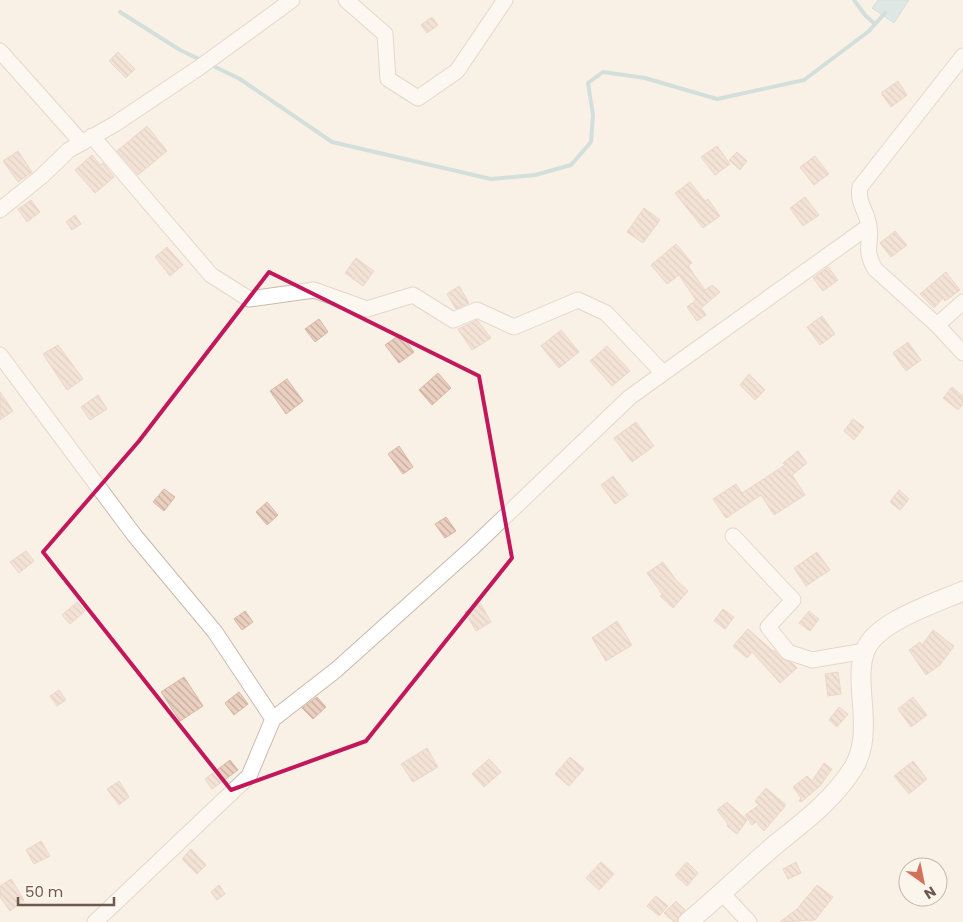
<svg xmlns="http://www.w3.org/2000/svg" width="963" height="922" viewBox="0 0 963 922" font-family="Poppins,sans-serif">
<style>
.water{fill:#bddce0;stroke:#a5cbd0}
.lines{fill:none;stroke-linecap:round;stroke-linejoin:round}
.stream{stroke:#a5cbd0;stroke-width:4}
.building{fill:url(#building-back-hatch);stroke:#dbb7a4}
.minor-casing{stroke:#c9b9ae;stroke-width:17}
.tertiary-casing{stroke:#c9b9ae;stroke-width:21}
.minor{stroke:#fff;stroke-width:15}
.tertiary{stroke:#fff;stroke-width:19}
.marked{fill:none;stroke:#c2185b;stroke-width:4;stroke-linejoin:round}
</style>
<defs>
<pattern id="building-back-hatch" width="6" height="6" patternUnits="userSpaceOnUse" patternTransform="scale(1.25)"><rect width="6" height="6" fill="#ebd0c1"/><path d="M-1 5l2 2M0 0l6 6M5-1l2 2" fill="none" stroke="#c3ac9f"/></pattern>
</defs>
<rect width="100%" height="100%" fill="#f9f1e6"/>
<path class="water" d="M878,0H909L894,23L872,8Z"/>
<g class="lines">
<path class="stream" d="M854,0L865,15L875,24
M120,12L180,50L203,61
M209,64L240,79L332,142L491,179L535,175L571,165L591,142L593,115L588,83L603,72L645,78L717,99L804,80L869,31L885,13"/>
</g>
<path class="building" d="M432,17L438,25L427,33L421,25Z
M118,52L135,69L126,78L109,61Z
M898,81L907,95L891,107L881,93Z
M147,126L167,151L138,175L117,151Z
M717,146L730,164L715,175L701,157Z
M18,151L32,172L18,182L3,161Z
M737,152L747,161L740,170L729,160Z
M92,155L100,165L103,163L114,177L95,193L75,170Z
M815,156L829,174L814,185L800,167Z
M690,182L705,201L708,199L720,216L703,228L675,193Z
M805,197L819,215L803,226L790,208Z
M31,200L40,212L27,222L18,209Z
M644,208L660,220L643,243L627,232Z
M75,215L81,224L72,230L66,222Z
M895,231L907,245L891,257L880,243Z
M676,244L692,263L688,266L705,290L712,285L720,292L701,308L706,315L697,321L687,307L696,300L679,275L667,284L651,265Z
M167,247L183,265L170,276L155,257Z
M356,258L374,271L363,286L345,273Z
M828,267L838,280L823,291L813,278Z
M946,272L960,290L945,301L943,298L934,308L920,294Z
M459,286L469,303L456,309L447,294Z
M822,316L835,334L820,345L807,327Z
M319,319L328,332L315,342L305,329Z
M477,320L491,338L472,350L458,329Z
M561,330L579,352L559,368L541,346Z
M401,334L414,352L399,363L385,345Z
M908,342L921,360L906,371L893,353Z
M58,345L83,379L67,390L43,354Z
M607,346L630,371L612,386L590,361Z
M438,373L451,388L432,405L419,390Z
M749,374L765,390L755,400L740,385Z
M287,379L303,401L286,414L270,391Z
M952,387L963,396V404L958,410L943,398Z
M0,392L13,411L0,420Z
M98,395L107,409L90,420L81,407Z
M853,419L864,427L854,440L844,431Z
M636,422L654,446L632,462L614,438Z
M399,446L413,467L403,474L388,454Z
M798,451L807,463L792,475L805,495L774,515L761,495L726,518L713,499L736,484L742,493L785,465L783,463Z
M613,476L628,495L615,504L601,485Z
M164,489L175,497L164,511L153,502Z
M899,490L909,499L900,510L890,502Z
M267,502L278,515L267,525L256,512Z
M446,517L456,531L445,538L435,524Z
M26,551L34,561L19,573L10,562Z
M817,552L830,570L806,586L794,568Z
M663,562L676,580L688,591L673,608L660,596L662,594L647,573Z
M77,602L85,611L70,624L62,615Z
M480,603L491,622L476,631L465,612Z
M723,609L734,617L725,629L714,621Z
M245,611L253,622L242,630L234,619Z
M809,611L819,619L810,631L799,623Z
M617,621L632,645L606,661L592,638Z
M748,629L773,651L774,650L781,658L792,663L797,668L780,683L752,652L747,658L733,646Z
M933,630L954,646L940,665L926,675L909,650L920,642L922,645Z
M838,672L841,694L828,696L825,674Z
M184,677L203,706L180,721L161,692Z
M59,690L66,700L57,706L50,696Z
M239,692L248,704L234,715L225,703Z
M317,697L326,707L313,719L302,708Z
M913,697L927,715L911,727L898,709Z
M839,707L848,714L837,727L829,720Z
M427,748L438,767L413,782L401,764Z
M570,757L584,769L569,786L555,774Z
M489,759L501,772L484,787L472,774Z
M230,760L238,770L212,789L205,779Z
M913,761L927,779L909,794L894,776Z
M824,763L832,769L820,786L801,802L799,801L801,798L793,787L807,776L812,781Z
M119,781L129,797L119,805L107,789Z
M766,788L786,805L764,831L756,822L752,825L745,815L759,805L755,801Z
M727,802L747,820L737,834L727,826L728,824L717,810Z
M41,841L50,856L34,864L26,850Z
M191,849L206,865L197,874L182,859Z
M601,862L614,874L599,890L586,878Z
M687,862L698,873L687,886L675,875Z
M796,862L801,873L788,879L783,869Z
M11,879L24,900L10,911L0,897V886Z
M219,885L225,894L217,900L211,892Z
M817,885L833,897L815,920L780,922L797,909Z
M656,896L668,906L659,916L647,906Z
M676,901L685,910L678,918L677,922H674L664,913Z"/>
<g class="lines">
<g class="minor-casing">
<path id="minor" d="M346,0L385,34L388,79L418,98L457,71L505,0
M0,51L82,143
M963,56L860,187C857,203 867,211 869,226C872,245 863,248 875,269L937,325L963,353
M92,136L211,275L249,299L314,290L367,309L413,295L453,320L477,310L514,327L578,300L606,313L663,373
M0,210L42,176L69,150L115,124L200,67L292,0
M937,325L963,302
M0,355L135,536L215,632L273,719
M733,536L793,600L768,627L788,652L812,660L865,651
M722,893L749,922
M95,922L249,776L273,719L336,670L472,548L630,397L869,226"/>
</g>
<g class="tertiary-casing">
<path id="tertiary" d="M688,922C718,897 746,870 776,844C805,821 834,799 854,767C864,749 864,731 863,712C862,693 858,669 865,651C875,622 936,603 963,591"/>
</g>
<use href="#minor" class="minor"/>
<use href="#tertiary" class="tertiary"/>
</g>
<path d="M0 0H963V922H0ZM269,272L479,376L512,558L366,741L231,790L43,552L139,441Z" fill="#f9f1e6" fill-opacity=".55" fill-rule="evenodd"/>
<path class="marked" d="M269,272L479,376L512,558L366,741L231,790L43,552L139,441Z"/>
<g transform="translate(923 882) rotate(147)"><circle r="24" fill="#fcf5ec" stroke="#c4b7ad"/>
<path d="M0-4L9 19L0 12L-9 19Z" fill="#d3715b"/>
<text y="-8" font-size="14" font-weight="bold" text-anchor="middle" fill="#6f594e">N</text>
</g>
<path d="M18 897v8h96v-8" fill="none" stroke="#6f594e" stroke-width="2.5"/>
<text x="25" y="897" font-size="15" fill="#6f594e" stroke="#fcf5ec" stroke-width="4" paint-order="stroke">50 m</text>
</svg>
